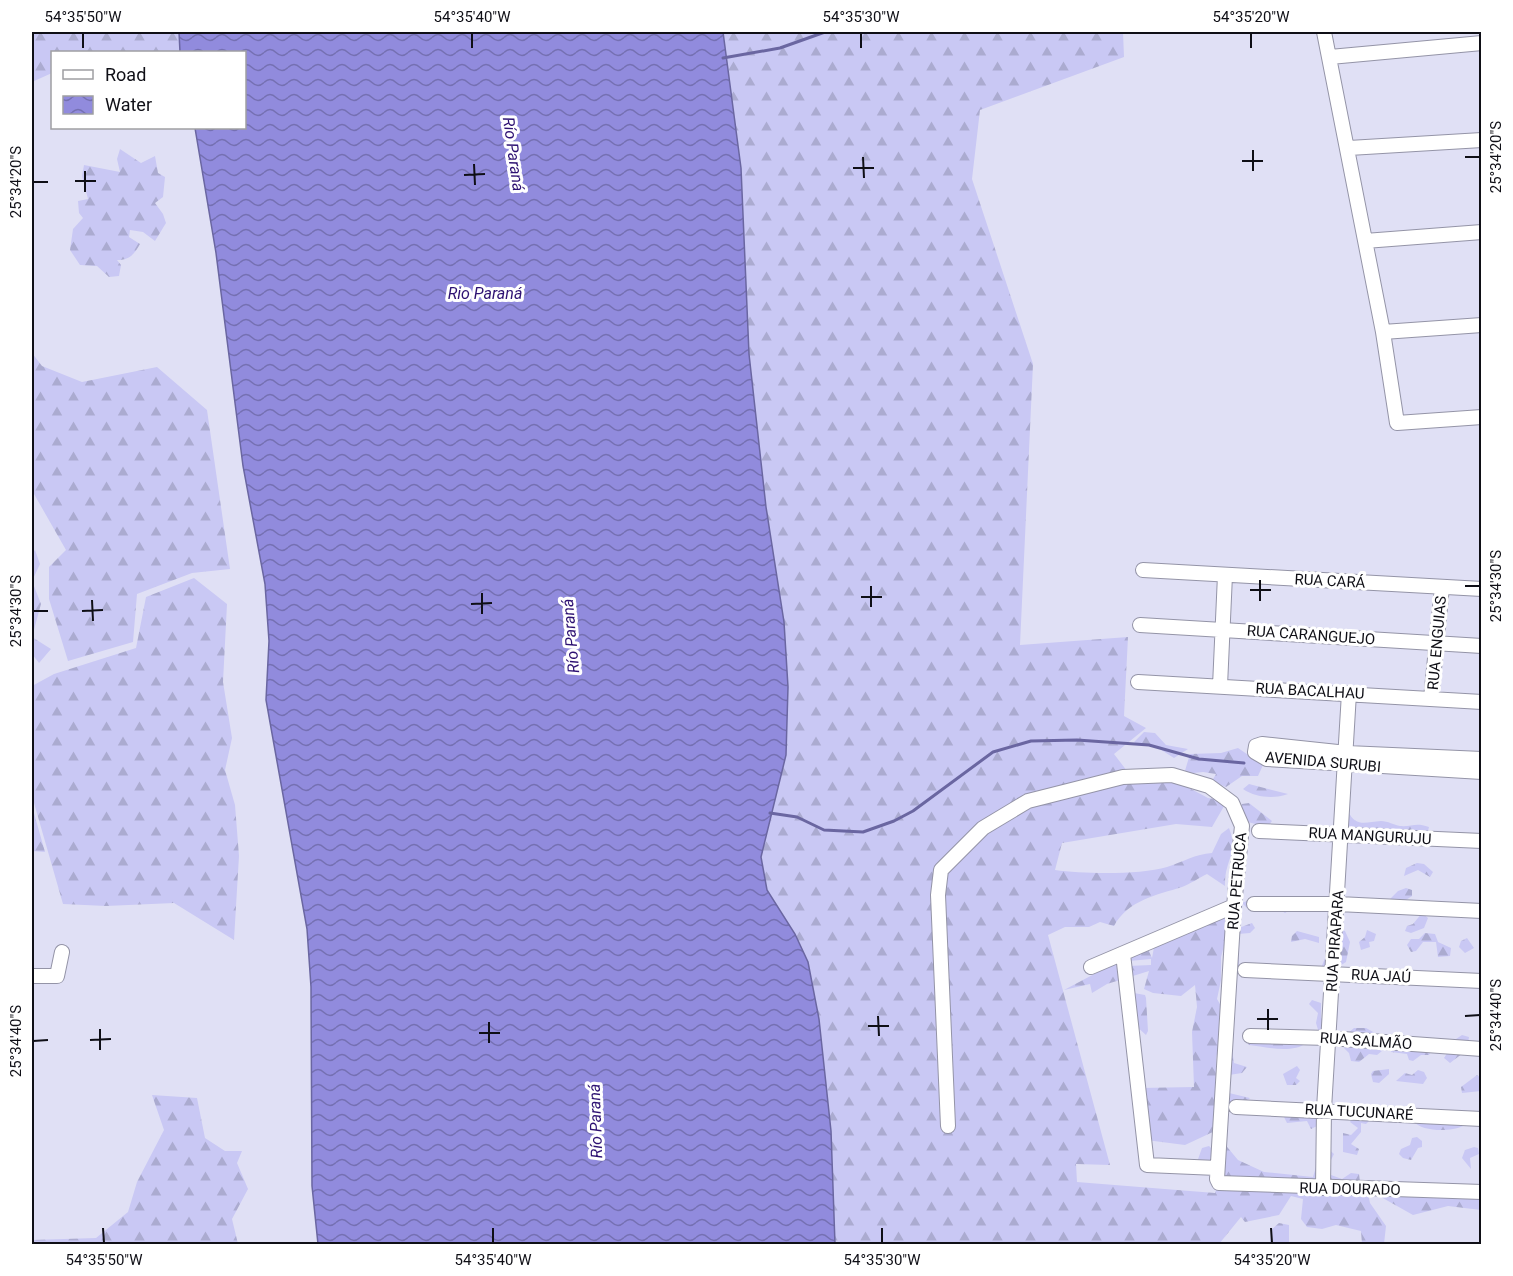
<svg xmlns="http://www.w3.org/2000/svg" width="1513" height="1276" viewBox="0 0 1513 1276" font-family="Roboto,sans-serif">
<style>
.forest{fill:url(#forest-firs);fill-rule:evenodd}
.water{fill:url(#water-waves);stroke:#6a66a1;stroke-width:1.5}
.lines{fill:none;stroke-linecap:round;stroke-linejoin:round}
.stream{stroke:#6a66a1;stroke-width:3}
.minor-casing{stroke:#9494a7;stroke-width:16}
.minor{stroke:#fff;stroke-width:14}
.ticks{fill:none;stroke:#0f0f16;stroke-width:2}
.labels{text-anchor:middle;stroke-width:6;stroke-linejoin:round;paint-order:stroke}
.street-label{font-size:15px;fill:#0f0f16;stroke:#fff}
.water-label{font-size:16px;font-style:italic;fill:#2d1172;stroke:#fff}
.neatline{fill:none;stroke:#0f0f16;stroke-width:2}
.ticks-label{font-size:15px;text-anchor:middle;fill:#0f0f16}
</style>
<defs>
<pattern id="forest-firs" width="22" height="20" patternUnits="userSpaceOnUse" patternTransform="scale(1.5)"><rect width="22" height="20" fill="#c9c8f4"/><path d="M5 1l3.5 6h-7zM16 11l3.5 6h-7z" fill="#ababd0"/></pattern>
<pattern id="water-waves" width="16" height="10" patternUnits="userSpaceOnUse" patternTransform="scale(1.5)"><rect width="16" height="10" fill="#918bdd"/><path d="M0 5q4-4 8 0t8 0" fill="none" stroke="#7570b2"/></pattern>
</defs>
<rect width="100%" height="100%" fill="#e0e0f5"/>
<path class="forest" d="M32,32H179L180,52H52V73L32,82Z
M723,32H1123L1124,57L980,110L972,179L1033,364L1020,645L1128,637L1124,716L1146,728L1114,754L1137,784L1178,782L1208,798L1227,801L1212,827L1176,824L1062,843L1055,870C1084,874 1140,875 1167,867C1183,862 1195,854 1212,853L1221,834L1229,828C1239,854 1224,860 1225,886L1207,874C1199,878 1190,884 1182,887C1157,895 1128,900 1114,926L1100,922L1089,927H1065L1048,935L1110,1165L1076,1164L1077,1182L1215,1193L1220,1179L1223,1142L1238,1160L1264,1172L1313,1177L1323,1144L1334,1154L1330,1162L1331,1175L1342,1179L1351,1173L1359,1174L1360,1182L1366,1185L1370,1203L1386,1226L1384,1244H1362L1361,1231L1336,1225L1322,1229L1307,1227L1301,1219L1303,1199L1291,1196L1279,1215L1245,1222L1241,1217L1219,1244H835L831,1131L819,1019L808,962L795,934L767,890L761,857L786,755L788,687L784,622L766,507L749,354L741,168Z
M120,149L141,163L155,156L158,173L165,177L163,197L155,203L163,214L166,223L155,241L143,232L130,230L129,237L140,244C134,255 129,260 117,260L121,265L119,276L109,277L97,266L80,265L70,250L73,229L83,218L79,213L78,201L88,199L82,176L84,165L120,172L117,159Z
M32,353L42,366L82,382L157,367L207,410L230,569L192,573L137,594L133,642L68,661L49,599V567L66,550L34,494L32,495Z
M35,550L40,564L32,581L41,604L32,637V553Z
M194,578L227,604L223,682L232,738L225,770L235,805L239,856L234,940L174,903L106,906L63,904L32,796V686L54,674L136,648L146,597Z
M32,637L51,649L39,663L32,654Z
M1144,732L1155,733L1166,745L1188,749L1174,758L1155,746L1138,745L1134,742Z
M1238,748L1263,765L1258,776H1242L1226,787L1212,781L1216,774L1203,772L1184,774L1190,754L1221,753Z
M1249,784L1288,794C1275,799 1256,798 1243,789Z
M1249,803L1272,821L1267,827L1244,821L1240,811L1242,804Z
M32,806L45,852L32,851Z
M1348,811C1356,828 1366,822 1381,821C1388,821 1394,825 1400,826C1412,827 1415,822 1429,827L1427,835C1401,835 1378,830 1352,829L1347,823Z
M1417,863L1424,864L1433,872L1430,877L1418,870L1404,876L1406,868Z
M1406,888L1412,890V896L1400,904H1385L1398,891Z
M1289,898L1295,907L1285,913L1275,907L1247,908L1243,904L1236,929L1252,923L1255,928L1250,933L1238,934L1239,965L1233,971V931L1238,904L1253,899L1270,901Z
M1224,905L1226,938L1221,957V980L1217,999L1224,1011V1024L1216,1058L1215,1131L1185,1145L1146,1140L1140,1088L1194,1087L1192,1032L1197,1007L1195,985L1181,996L1153,993L1144,989L1149,971L1107,984L1092,993L1090,984L1064,990L1134,953L1149,951L1152,958L1155,942C1178,929 1199,910 1224,905ZM1151,959V965L1128,966L1129,961Z
M1422,913L1428,918L1424,928L1411,933L1405,931L1407,926L1413,924Z
M1337,928L1345,931L1350,942L1346,962L1338,967L1321,968L1327,953V938Z
M1367,930L1376,934L1374,941L1369,942L1370,947L1361,950L1359,942L1365,937Z
M1297,931L1319,937V943L1305,939L1291,942L1292,936Z
M1425,933L1435,934L1438,942L1451,948L1450,956L1438,957L1436,942H1423L1416,951L1411,952L1407,945L1411,939H1419Z
M1467,938L1474,948L1465,953L1459,947L1461,941Z
M1134,993L1145,995L1146,998L1148,1031L1146,1035L1135,1025Z
M1312,1000L1321,1003V1019L1328,1009H1338L1337,1021L1319,1033L1316,1023L1318,1013L1309,1004Z
M1354,1028H1366L1375,1033L1371,1044L1382,1051L1377,1055L1369,1054L1359,1062L1351,1061L1349,1053L1344,1048L1347,1045L1348,1033Z
M1462,1035L1469,1037L1467,1050L1450,1063L1444,1058L1456,1039Z
M1246,1040L1307,1043C1291,1054 1267,1047 1249,1045Z
M1393,1047H1409L1411,1052L1427,1049L1431,1051L1429,1055H1421L1413,1061L1409,1060L1407,1054L1391,1052Z
M1232,1049L1234,1063L1247,1067L1242,1073L1229,1075V1093L1250,1098L1243,1104H1225Z
M1297,1066L1300,1070L1296,1078L1300,1081L1296,1085H1287L1283,1074Z
M1389,1069V1074L1379,1083L1373,1082L1371,1074L1373,1071Z
M1418,1070L1424,1072L1427,1078L1423,1084L1396,1081L1405,1073L1412,1075Z
M1477,1075L1481,1078V1091L1462,1093L1461,1087Z
M152,1095L197,1098L205,1138L225,1151H242L237,1163L248,1189L232,1219L238,1244H32V1240L96,1238L128,1212L137,1182L164,1130Z
M1268,1113L1316,1116L1321,1124L1311,1129L1307,1121L1287,1123L1284,1117L1269,1116Z
M1354,1115L1372,1118L1366,1124L1361,1123V1132L1351,1144L1359,1149L1357,1155L1343,1152V1133L1351,1135L1358,1128L1350,1122Z
M1413,1121H1456L1463,1126C1450,1132 1422,1132 1413,1121Z
M1417,1137L1422,1141V1147L1418,1148L1411,1160L1403,1158L1399,1154L1401,1149L1410,1145L1412,1138Z
M1209,1146L1213,1150L1209,1164L1197,1162L1202,1148Z
M1474,1147L1478,1148L1479,1154L1470,1158L1471,1169L1462,1158L1465,1150Z
M1378,1184L1481,1198V1210L1448,1206L1413,1215L1381,1197Z
M1279,1223L1289,1225V1244H1270L1271,1230Z"/>
<path class="water" d="M179,32H723L741,168L749,354L766,507L784,622L788,687L786,755L761,857L767,890L795,934L808,962L819,1019L831,1131L835,1244H318L312,1186L311,987L307,929L266,700L269,641L265,584L243,466L216,253L195,128H244V52H180Z"/>
<g class="lines">
<path class="stream" d="M723,58L780,48L825,32
M770,813L797,817L824,830L863,832L894,821L913,811L993,752L1031,741L1077,740L1149,745L1199,759L1244,763"/>
<g class="minor-casing">
<path id="minor" d="M1324,32L1383,332L1397,423L1482,417
M1330,57L1482,43
M1349,148L1482,140
M1365,241L1482,232
M1383,332L1482,325
M1143,570L1482,589
M1140,625L1482,646
M1138,682L1482,702
M1220,686L1225,575
M1431,699L1442,587
M1482,759L1347,753L1262,744L1256,746L1255,752L1267,759L1482,772
M1259,831L1482,841
M1254,904H1338L1482,911
M1123,954L1147,1165L1217,1168
M1091,967L1234,906
M1245,970L1482,981
M32,976H57L62,952
M1250,1036L1329,1038L1482,1049
M1236,1107L1482,1119
M948,1126L938,895L941,870L983,828L1028,801L1123,777L1172,775L1209,786L1232,803L1242,826L1234,906L1217,1179L1219,1183L1482,1192
M1323,1188L1324,1109L1349,693"/>
</g>
<use href="#minor" class="minor"/>
</g>
<path class="ticks" d="M83,33V48M472,33V48M861,33V48M1251,33V48M1253,150V171M863,157L864,178M1465,157H1480M1242,161H1263M474,164L475,185M853,168H874M85,171V192M464,175L485,174M75,181H96M33,182H48M1260,580V601M871,586V607M1465,586H1480M1250,590H1271M482,593V614M861,597H882M92,600L93,621M471,604L492,603M33,611H48M82,611L103,610M1268,1009V1030M878,1016L879,1036M1465,1016L1480,1015M1257,1019H1278M489,1022V1043M868,1026H889M100,1029V1050M479,1033H500M90,1040L111,1039M33,1041L48,1040M103,1228L104,1243M493,1228V1243M882,1228V1243M1271,1228L1272,1243"/>
<g class="labels">
<g class="street-label">
<text transform="translate(1330 581) rotate(3)" y="5">RUA CARÁ</text>
<text transform="translate(1311 635) rotate(4)" y="5">RUA CARANGUEJO</text>
<text transform="translate(1437 643) rotate(-85)" y="5">RUA ENGUIAS</text>
<text transform="translate(1310 691) rotate(3)" y="5">RUA BACALHAU</text>
<text transform="translate(1323 762) rotate(5)" y="5">AVENIDA SURUBI</text>
<text transform="translate(1370 836) rotate(3)" y="5">RUA MANGURUJU</text>
<text transform="translate(1237 881) rotate(-85)" y="5">RUA PETRUCA</text>
<text transform="translate(1335 941) rotate(-86)" y="5">RUA PIRAPARA</text>
<text transform="translate(1381 976) rotate(3)" y="5">RUA JAÚ</text>
<text transform="translate(1366 1041) rotate(4)" y="5">RUA SALMÃO</text>
<text transform="translate(1359 1112) rotate(3)" y="5">RUA TUCUNARÉ</text>
<text transform="translate(1350 1189) rotate(1)" y="5">RUA DOURADO</text>
</g>
<g class="water-label">
<text transform="translate(514 154) rotate(82)" y="6">Río Paraná</text>
<text x="485" y="299">Rio Paraná</text>
<text transform="translate(570 636) rotate(-95)" y="6">Río Paraná</text>
<text transform="translate(595 1121) rotate(-92)" y="6">Río Paraná</text>
</g>
</g>
<rect width="1513" height="1276" fill="none" stroke="#ffffff" stroke-width="66"/>
<rect x="51" y="51" width="195" height="78" fill="#ffffff" stroke="#9f9fa2" stroke-width="1.5"/>
<rect x="63" y="70" width="30" height="9" fill="#ffffff" stroke="#9f9fa2" stroke-width="1.5"/>
<text x="105" y="81" font-size="18" fill="#0f0f16">Road</text>
<rect x="63" y="96" width="30" height="18" fill="url(#water-waves)" stroke="#9f9fa2" stroke-width="1.5"/>
<text x="105" y="111" font-size="18" fill="#0f0f16">Water</text>
<rect x="33" y="33" width="1447" height="1210" class="neatline"/>
<g class="ticks-label">
<text x="83" y="22">54°35'50"W</text>
<text x="472" y="22">54°35'40"W</text>
<text x="861" y="22">54°35'30"W</text>
<text x="1251" y="22">54°35'20"W</text>
<text transform="translate(1496 157) rotate(-90)" y="5">25°34'20"S</text>
<text transform="translate(16 182) rotate(-90)" y="5">25°34'20"S</text>
<text transform="translate(1496 586) rotate(-90)" y="5">25°34'30"S</text>
<text transform="translate(16 611) rotate(-90)" y="5">25°34'30"S</text>
<text transform="translate(1496 1015) rotate(-90)" y="5">25°34'40"S</text>
<text transform="translate(16 1041) rotate(-90)" y="5">25°34'40"S</text>
<text x="104" y="1265">54°35'50"W</text>
<text x="493" y="1265">54°35'40"W</text>
<text x="882" y="1265">54°35'30"W</text>
<text x="1272" y="1265">54°35'20"W</text>
</g>
</svg>
